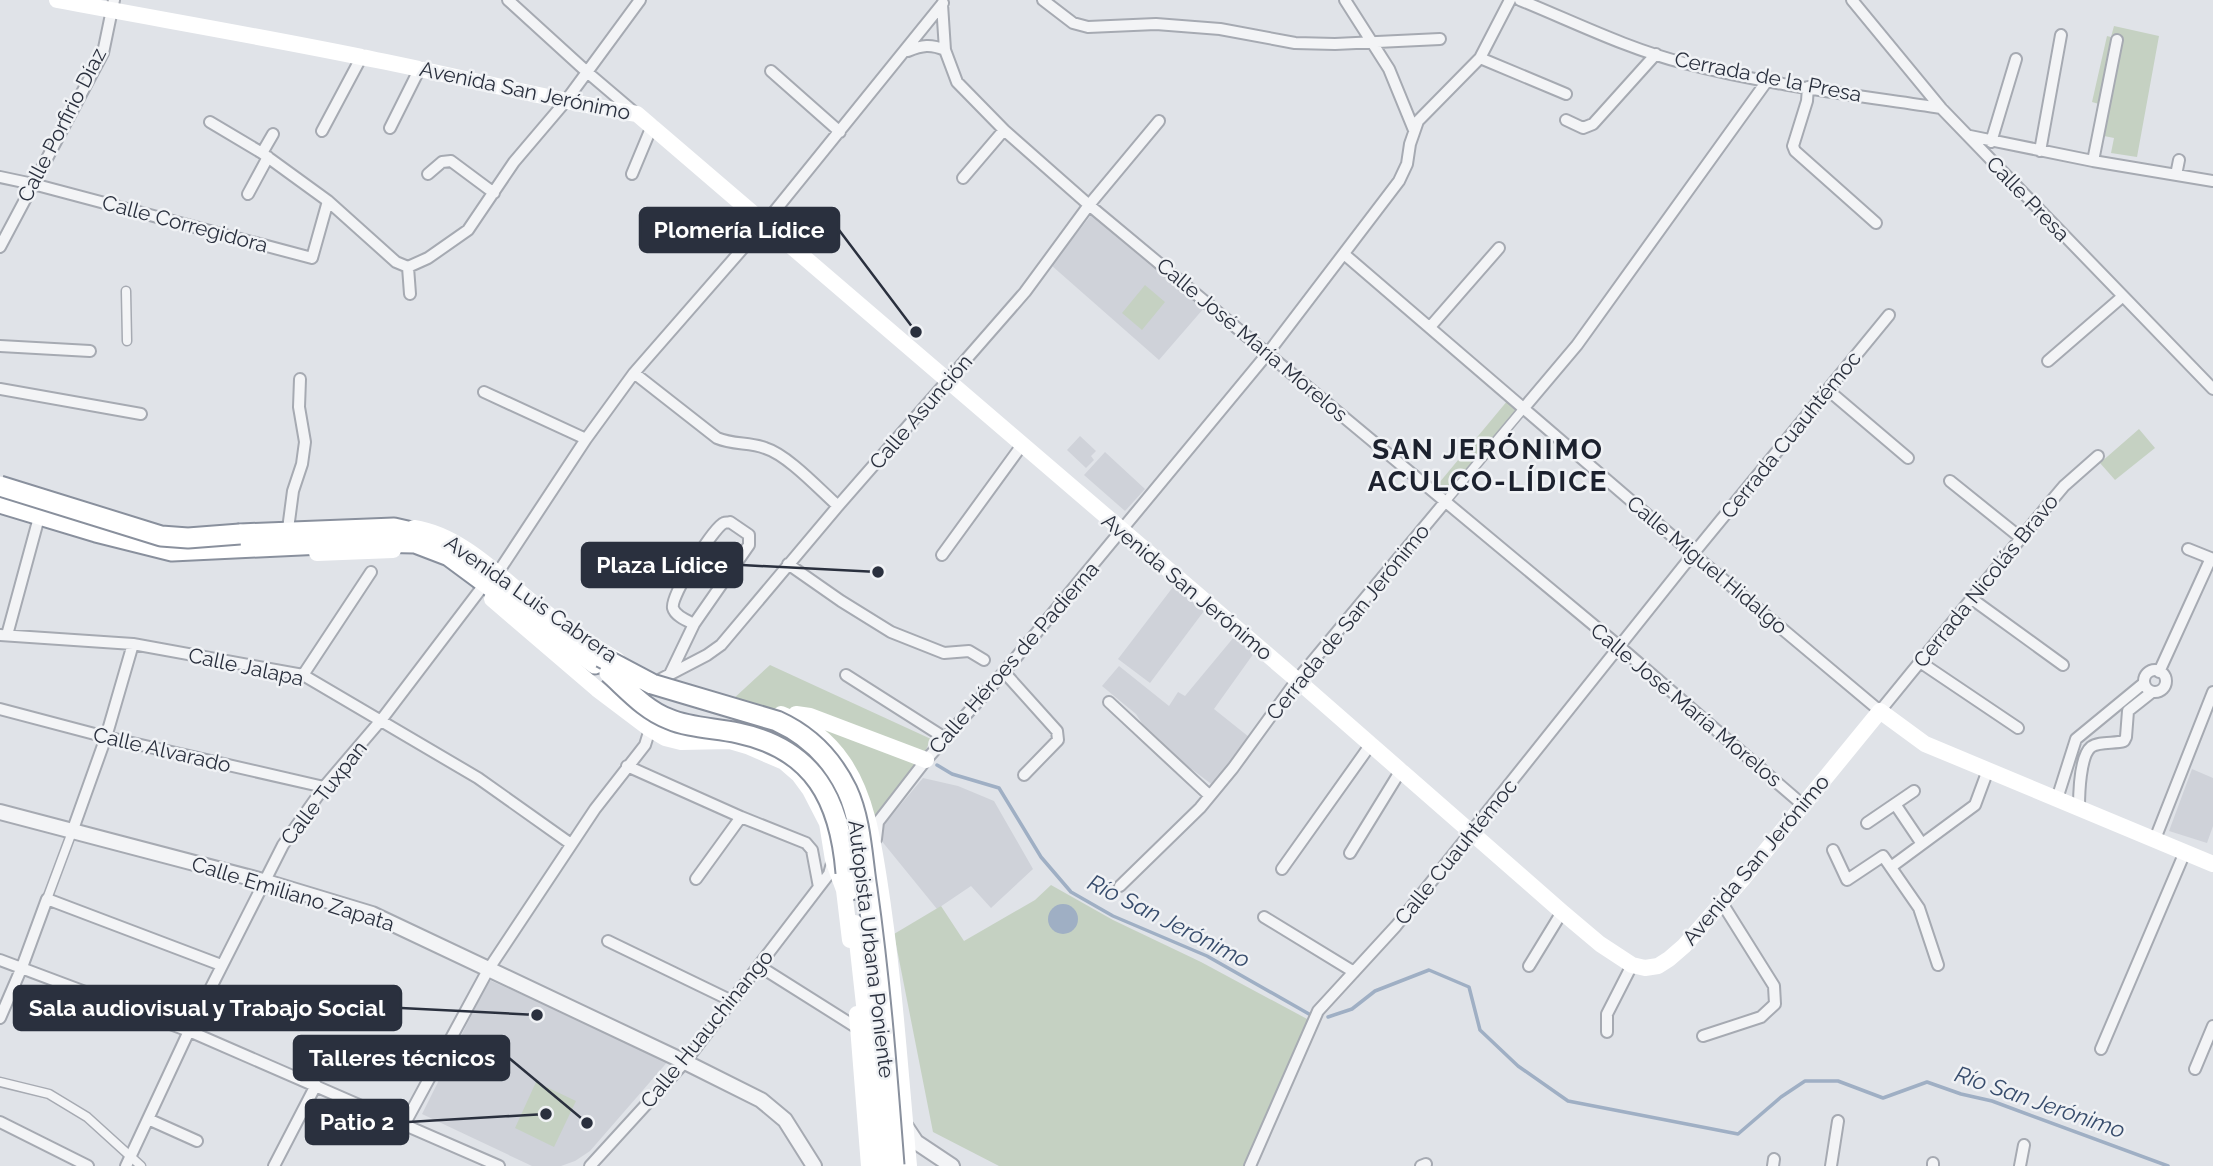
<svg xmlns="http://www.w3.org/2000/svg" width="2213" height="1166" viewBox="0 0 2213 1166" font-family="Raleway,sans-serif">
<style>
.built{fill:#cfd2d9}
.green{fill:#c5d1c2}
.water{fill:#9fafc4}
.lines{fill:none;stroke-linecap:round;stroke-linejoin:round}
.stream{stroke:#9fafc4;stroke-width:3.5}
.pedestrian-casing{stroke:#a6aab2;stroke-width:11}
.minor-casing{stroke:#a6aab2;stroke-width:14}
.tertiary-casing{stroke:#a6aab2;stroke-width:18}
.motorway-casing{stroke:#89909d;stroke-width:23}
.pedestrian{stroke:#f3f4f6;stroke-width:8}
.minor{stroke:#f3f4f6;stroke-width:10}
.tertiary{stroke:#f3f4f6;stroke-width:14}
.secondary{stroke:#fff;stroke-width:16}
.motorway{stroke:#fff;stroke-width:19}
.motorway-bridge-casing{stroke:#89909d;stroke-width:23;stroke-linecap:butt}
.secondary-bridge{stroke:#fff;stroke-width:16}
.motorway-bridge{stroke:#fff;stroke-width:19}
.labels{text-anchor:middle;stroke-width:5;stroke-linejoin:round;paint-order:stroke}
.street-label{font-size:21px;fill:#2a303e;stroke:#f0f2f5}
.water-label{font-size:23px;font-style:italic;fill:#384d6d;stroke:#f0f2f5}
.district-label{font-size:28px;font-weight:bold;letter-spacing:2px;fill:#1c212e;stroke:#f0f2f5}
.leader{fill:none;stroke:#2a303e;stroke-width:2.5}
.callout-dot{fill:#2a303e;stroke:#f0f2f5;stroke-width:2.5}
.callout{fill:#2a303e;stroke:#2a303e;stroke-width:2.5}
.callout-label{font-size:23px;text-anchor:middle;font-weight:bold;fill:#fff}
</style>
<rect width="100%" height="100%" fill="#e0e3e8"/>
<path class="built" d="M1093,213L1204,308L1159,360L1051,265Z
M1080,436L1096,451L1091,456L1094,460L1086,468L1067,450Z
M1105,452L1145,489L1125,511L1084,475Z
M1173,587L1204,611L1150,683L1118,659Z
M1234,637L1254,653L1214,709L1249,737L1214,786L1153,740L1136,714L1102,686L1119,666L1169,706L1178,692L1185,696Z
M2192,769L2213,778V826L2207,843L2169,831Z
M923,778L958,786L994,801L1033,869L991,908L971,886L937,909L876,834Z
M489,980L670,1059L590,1151L575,1161L561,1166H532L422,1114Z"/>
<path class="green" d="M2114,26L2159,36L2137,157L2111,153L2114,138L2104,136L2102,145L2091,143L2099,104L2092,102L2107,36L2111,37Z
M1145,285L1165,302L1142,330L1122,313Z
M1508,400L1520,416L1446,509L1429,495Z
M2139,429L2155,448L2115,480L2100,463Z
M770,665L931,739L922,758L877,822L819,741L732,700Z
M1051,885L1113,920L1201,962L1309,1020L1244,1166H999L933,1132L894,934L941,906L964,941L1035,900Z
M536,1082L576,1101L554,1147L515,1128Z"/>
<path class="water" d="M1048 919a15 15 0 1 1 30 0a15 15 0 1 1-30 0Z"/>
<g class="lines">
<path class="stream" d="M937,765L952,774L999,788L1041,857L1071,892L1113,916L1207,956L1309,1014
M1328,1017L1352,1009L1375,991L1429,970L1469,987L1480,1030L1518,1066L1568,1101L1738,1134L1781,1097L1805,1081H1838L1883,1098L1927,1082L1961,1094L1992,1101L2168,1166"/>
<g class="pedestrian-casing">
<path id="pedestrian" d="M126,291L127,341
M1445,502L1523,409
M47,899L72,832
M0,1082L49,1094L87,1117L141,1166"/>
</g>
<g class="minor-casing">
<path id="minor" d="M508,0L587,72L634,112
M1043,0L1073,23L1088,27L1156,24L1220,29L1295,43L1335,44L1440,39
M1345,0L1389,69L1414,130
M1520,0C1574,22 1628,49 1684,63C1768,85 1855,95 1941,108
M1852,0L1941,108L2213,389
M942,4L945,50L957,82L1004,130L1089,205L1620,647L1803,805
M908,51C922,45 931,44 945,50
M1480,58L1566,94
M771,71L840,132
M1808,87L1807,101L1793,146L1795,151L1876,223
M1566,120L1583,128L1593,124L1656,54
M210,122L262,153L328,201L396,262L408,267
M390,128L420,68
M322,131L362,56
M1970,136L2093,161L2213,181
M1991,142L2016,59
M2040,151L2061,35
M262,153L273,134
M2093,161L2117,40
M428,174L442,162L451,161L494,193
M632,174L652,126
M2176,175L2179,160
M0,177L33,184L312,258L328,201
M963,178L1004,130
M248,194L268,157
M0,247L103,53L114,0
M1344,254L1693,554L1880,711L2048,505L2064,486L2098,456
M408,267L428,258L468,230L514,162L565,102L640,0
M408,267L410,294
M1430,327L1499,248
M0,346L90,351
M2048,361L2122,297
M634,373L717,438C733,445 750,442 765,448C788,455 820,490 838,506
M0,389L141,414
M1828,390L1908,458
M484,392L586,439
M1523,409L1577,345L1767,81
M1950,481L2021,538
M288,529L293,491L302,464L305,442L299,407L300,379
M2188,549L2213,559
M942,555L1022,445
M788,564L841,601L891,632L944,653L969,651L984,660
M497,574L586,439L634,373L765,223L943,3
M1972,599L2063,665
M0,635L133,644L303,675L478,778L571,844
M7,635L38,521
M1920,662L2018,728
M2144 681a11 11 0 1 1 22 0a11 11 0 1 1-22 0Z
M1004,672L1057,731L1058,740L1024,775
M2159,672L2211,558
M670,674L694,624L749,545V535L730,522C728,523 726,522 724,523C714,527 670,596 673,608C675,616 688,621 694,624
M303,675L371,572
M846,675L945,738
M661,679L707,655L721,645L838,506L1025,292L1089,205L1159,121
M1109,702L1210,796
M0,709L106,737L324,787
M627,766L741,817L806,843L812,850L819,887
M2057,799L2076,739L2144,683
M1895,804L1922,844
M2079,808C2079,794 2080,756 2091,747C2099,741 2115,744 2124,741L2126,737L2128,711L2152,692
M1867,823L1914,791
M72,832L106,737L133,644
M876,839L878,822L926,760L1004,672L1268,353L1399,181L1407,164L1410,144L1418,121L1480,58L1510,0
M2155,839L2213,692
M1833,850L1847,880L1883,856L1919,908L1938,965
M1350,853L1401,770
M1891,867L1975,805L1988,770
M1282,869L1371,744
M696,879L741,817
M1120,886L1200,808L1233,768L1297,680L1445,502
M1264,917L1354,972
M608,941L732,1001
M0,960L189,1031L499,1166
M759,966L859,1029
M1529,966L1562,912
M0,1018L22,967L47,899L221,965
M1607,1032V1014L1632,965
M1703,1036L1761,1017L1775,1004L1774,986L1722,903
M2101,1049L2185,852
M2195,1069L2213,1026
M148,1119L197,1141
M0,1122L88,1166
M404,1125L488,970L595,809L645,745L650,729
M126,1166L189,1031L283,845L324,787L382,719L480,590
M274,1166L316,1085
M590,1166L685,1062L819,887L829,874L833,860
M1250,1166L1318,1011L1396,926L1693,554L1889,315
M1421,1166L1426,1164
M1773,1166L1774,1159
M1831,1166L1838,1121
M1933,1166V1163
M2020,1166L2024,1145"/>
</g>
<g class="tertiary-casing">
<path id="tertiary" d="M0,812L263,881L372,914L685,1062L761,1100L785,1120L814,1166
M906,1127L916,1142L952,1166"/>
</g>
<g class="motorway-casing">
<path id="motorway" d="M0,503L96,532L172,551L365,542L415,543L449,556L595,664
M240,534L394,528L425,535
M846,873L851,890"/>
</g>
<use href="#pedestrian" class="pedestrian"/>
<use href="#minor" class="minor"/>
<use href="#tertiary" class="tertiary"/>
<path class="secondary" d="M57,0C163,20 270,38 376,60C463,77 549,100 637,114L1297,680L1562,912L1600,944L1632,965L1645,968L1658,966L1669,959L1684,946L1742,880L1880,711L1925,744L2213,864
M414,528C460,535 498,575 532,602C559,623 588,643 617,660
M317,553L393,550
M492,599L597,689L650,729L665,738L681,742L730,741L747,746L784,762L799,775L810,790L827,823L833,860L844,890L850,940
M781,714C807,724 827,738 843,762C866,795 873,840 879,879C894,974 900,1070 909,1166
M796,714L810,716L926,760
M857,1014L869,1166"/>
<use href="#motorway" class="motorway"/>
<g class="motorway-bridge-casing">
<path id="motorway-bridge" d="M0,486L161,536L188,538L240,534
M601,657L652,684L777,721C808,735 832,759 847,790C861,820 862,857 867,889C880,981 887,1073 894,1165
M609,673C628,690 645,710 669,719C689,728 716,728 738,733C814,749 840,800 846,873"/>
</g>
<path class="secondary-bridge" d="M855,923L868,1041L878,1166"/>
<use href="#motorway-bridge" class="motorway-bridge"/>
</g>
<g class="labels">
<g class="street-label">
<text transform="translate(1768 77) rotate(11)" y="7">Cerrada de la Presa</text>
<text transform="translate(525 91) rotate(12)" y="7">Avenida San Jerónimo</text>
<text transform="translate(62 125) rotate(-63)" y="7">Calle Porfirio Díaz</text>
<text transform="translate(2028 199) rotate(46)" y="7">Calle Presa</text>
<text transform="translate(185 224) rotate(15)" y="7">Calle Corregidora</text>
<text transform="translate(1252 340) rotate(40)" y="7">Calle José María Morelos</text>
<text transform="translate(921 412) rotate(-49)" y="7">Calle Asunción</text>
<text transform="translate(1791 435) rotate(-51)" y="7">Cerrada Cuauhtémoc</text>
<text transform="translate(1707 565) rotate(40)" y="7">Calle Miguel Hidalgo</text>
<text transform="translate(1986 581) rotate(-51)" y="7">Cerrada Nicolás Bravo</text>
<text transform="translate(1187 587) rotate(40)" y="7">Avenida San Jerónimo</text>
<text transform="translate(531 599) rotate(35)" y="7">Avenida Luis Cabrera</text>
<text transform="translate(1348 622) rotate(-51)" y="7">Cerrada de San Jerónimo</text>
<text transform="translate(1014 658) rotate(-49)" y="7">Calle Héroes de Padierna</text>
<text transform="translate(246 667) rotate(12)" y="7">Calle Jalapa</text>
<text transform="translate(1686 705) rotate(40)" y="7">Calle José María Morelos</text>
<text transform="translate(162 750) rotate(13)" y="7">Calle Alvarado</text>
<text transform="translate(324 793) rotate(-52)" y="7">Calle Tuxpan</text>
<text transform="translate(1456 852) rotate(-51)" y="7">Calle Cuauhtémoc</text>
<text transform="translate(1756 860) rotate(-50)" y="7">Avenida San Jerónimo</text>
<text transform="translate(293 894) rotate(17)" y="7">Calle Emiliano Zapata</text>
<text transform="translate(871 949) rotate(83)" y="7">Autopista Urbana Poniente</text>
<text transform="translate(707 1029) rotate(-51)" y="7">Calle Huauchinango</text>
</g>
<g class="water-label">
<text transform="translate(1169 921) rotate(27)" y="8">Río San Jerónimo</text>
<text transform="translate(2040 1102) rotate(19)" y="8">Río San Jerónimo</text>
</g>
<g class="district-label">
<text x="1488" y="459">SAN JERÓNIMO<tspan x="1488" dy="32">ACULCO-LÍDICE</tspan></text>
</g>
</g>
<path class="leader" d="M916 332L839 230M878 572L742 565M537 1015L401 1008M587 1123L509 1058M546 1114L408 1122"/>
<g class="callout-dot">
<circle cx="916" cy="332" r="7"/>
<circle cx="878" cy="572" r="7"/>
<circle cx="537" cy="1015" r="7"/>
<circle cx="587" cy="1123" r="7"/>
<circle cx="546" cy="1114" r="7"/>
</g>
<g class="callout">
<rect x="640" y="208" width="199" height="44" rx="7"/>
<rect x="582" y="543" width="160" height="44" rx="7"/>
<rect x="14" y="986" width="387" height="44" rx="7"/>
<rect x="294" y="1036" width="215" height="44" rx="7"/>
<rect x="306" y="1100" width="102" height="44" rx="7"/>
</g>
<g class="callout-label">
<text x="739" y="238">Plomería Lídice</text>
<text x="662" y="573">Plaza Lídice</text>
<text x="207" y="1016">Sala audiovisual y Trabajo Social</text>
<text x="402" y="1066">Talleres técnicos</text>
<text x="357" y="1130">Patio 2</text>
</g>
</svg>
